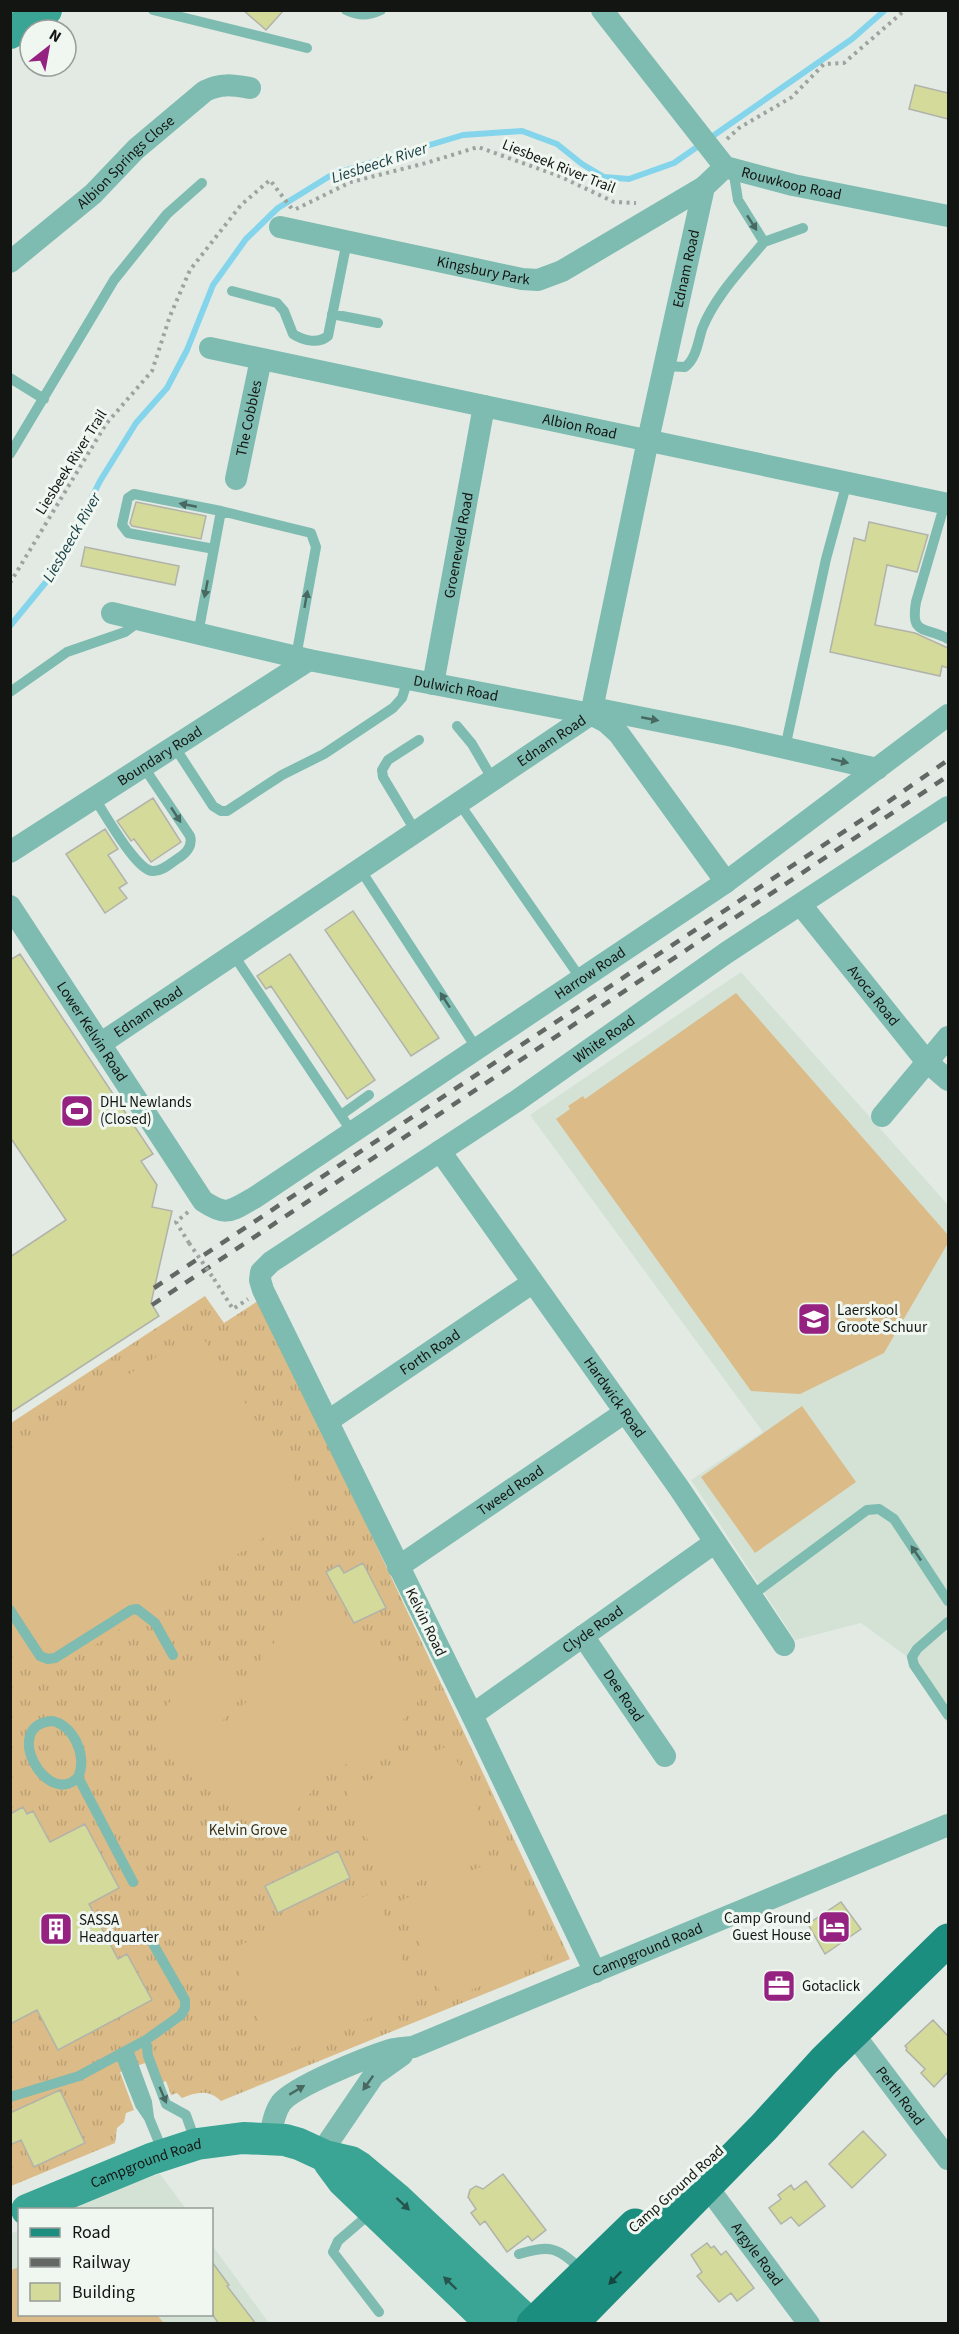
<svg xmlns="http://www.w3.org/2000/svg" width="959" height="2334" viewBox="0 0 959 2334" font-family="'Source Sans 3',sans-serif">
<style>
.built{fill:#d4e2d5}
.grass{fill:url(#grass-tufts)}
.pitch{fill:#dbbb87}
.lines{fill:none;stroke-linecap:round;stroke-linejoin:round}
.stream{stroke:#84d5eb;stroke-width:6}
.building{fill:#d3da9a;stroke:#b1b3aa;stroke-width:1.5}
.path{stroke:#9da39e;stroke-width:4;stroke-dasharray:3 4.5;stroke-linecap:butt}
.lane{stroke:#7ebbb0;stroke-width:10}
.street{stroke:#7ebbb0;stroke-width:22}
.secondary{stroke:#3aa495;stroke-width:32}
.primary{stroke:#1c8e80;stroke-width:33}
.rail{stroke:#636864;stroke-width:4.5;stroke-dasharray:10 10;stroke-linecap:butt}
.path-bridge{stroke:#9da39e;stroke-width:4;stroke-dasharray:3 4.5;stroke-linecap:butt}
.oneway{fill:#486862}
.oneway2{fill:#25554e}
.oneway3{fill:#17453f}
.labels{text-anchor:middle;stroke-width:6;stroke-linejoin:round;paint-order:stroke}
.street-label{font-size:15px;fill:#131513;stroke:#eff7f0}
.poi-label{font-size:15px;fill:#131513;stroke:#eff7f0;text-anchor:start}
.park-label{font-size:15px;fill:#3d2e14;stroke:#eff7f0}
.water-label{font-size:16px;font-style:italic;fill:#163c45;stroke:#eff7f0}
</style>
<defs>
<pattern id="grass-tufts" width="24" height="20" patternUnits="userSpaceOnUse" patternTransform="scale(1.5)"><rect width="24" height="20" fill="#dbbb87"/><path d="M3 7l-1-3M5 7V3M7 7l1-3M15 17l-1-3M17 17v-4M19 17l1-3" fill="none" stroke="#bba074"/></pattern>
</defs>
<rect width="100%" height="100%" fill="#e2eae3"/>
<path class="built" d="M741,972L948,1205V1725L906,1656L861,1623L795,1640L691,1480L763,1432L530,1115Z
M160,2174L186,2209L66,2210L102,2193Z
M19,2230L20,2314H212V2245L269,2323H11L10,2234Z"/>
<path class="grass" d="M205,1296L224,1323L261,1299L570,1959L221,2101C209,2089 196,2092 182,2098L177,2093L171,2095L166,2081L154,2086L145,2063L120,2072L134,2110L126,2113L124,2122L117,2128L115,2143L11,2186V1423Z"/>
<path class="pitch" d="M736,993L948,1235V1243L884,1353L800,1394L751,1391L556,1119L570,1109L568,1106L583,1096L585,1099Z
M198,1330L312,1507L41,1679L11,1632V1450Z
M802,1406L856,1482L755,1553L701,1477Z
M309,1599L426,1691L363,1770L356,1772L338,1758L273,1841L189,1775L254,1692L249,1687L184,1770L142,1737L207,1655L243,1682Z
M450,1745L495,1849L391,1893L346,1790Z
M506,1856L545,1960L444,2001L402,1900Z
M375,1892L418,1999L273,2056L230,1949Z
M19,2267L20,2314L157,2315L164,2323H11V2270Z"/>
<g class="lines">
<path class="stream" d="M10,626L55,571L100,481L136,423L167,388L187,350L213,285L246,239L278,208L333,174L463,135L522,131L557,144L582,164L604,177L629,179L674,163L852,39L885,10"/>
</g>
<path class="building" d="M243,10H284L266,30Z
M915,85L948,93V119L909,109Z
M136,502L206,516L201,539L132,526L130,523Z
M869,522L928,535L917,572L887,565L875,625L915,633L948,648V668L942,666L940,676L830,652L854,538L865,541Z
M85,547L179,566L175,585L81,566Z
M153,798L181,842L151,862L134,839L131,841L117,821Z
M105,829L118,849L108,855L127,883L119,888L127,898L105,913L66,854Z
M353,911L439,1038L411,1056L325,930Z
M20,954L153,1154L141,1161L157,1185L152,1207L172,1211L151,1303L159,1316L10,1413V1257L66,1220L10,1137V960Z
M290,954L375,1080L347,1099L271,986L266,989L257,976Z
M363,1563L386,1608L354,1623L326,1572L339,1565L344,1573Z
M23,1807L27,1814L33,1811L50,1842L85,1824L119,1888L89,1904L118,1959L127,1954L152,2000L58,2050L37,2010L10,2024V1814Z
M338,1851L350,1878L278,1913L265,1886Z
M841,1902L861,1929L825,1954L808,1924Z
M933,2020L948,2036V2072L934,2087L921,2073L925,2069L906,2050L907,2048L905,2046Z
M60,2090L85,2143L34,2167L21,2140L10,2145V2113Z
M863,2131L886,2155L852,2188L829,2164Z
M503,2174L546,2230L532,2241L528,2236L507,2252L485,2221L480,2225L471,2213L476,2209L468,2197L470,2190L476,2186L483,2189Z
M806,2181L825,2206L799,2226L791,2217L781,2224L769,2208L781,2199L778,2195L791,2185L794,2190Z
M707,2243L711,2248L714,2246L721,2255L726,2251L754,2288L737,2301L731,2293L719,2302L697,2276L702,2272L691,2255Z
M212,2262L229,2285L227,2286L256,2324H219L212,2314Z"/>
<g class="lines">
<path class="path" d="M727,139L739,128L792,97L824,64L844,63L905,10
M296,209L351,182L426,163L478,147L559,176L614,202L636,203
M10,583L106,424L152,371L170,316L190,270L241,205L270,180L292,209
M188,1212L176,1222L189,1243
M214,1279L233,1309L248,1299"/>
<path class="lane" d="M153,10L307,48
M346,10C359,16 368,16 381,10
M764,242L803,228
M232,291L277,303L284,311L293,334C304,341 318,344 328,336L347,241
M332,314L378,323
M664,366L685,367C696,359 698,342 702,329C715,296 742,269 764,242L738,200L733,169
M10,378L44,399
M10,454L114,280L167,214L202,183
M945,503L916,602C910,637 926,626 948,639
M214,549L128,533L122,525L128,498L134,494L221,511L311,533L316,547L296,657
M198,634L221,511
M10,692L67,652L125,632L140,621
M457,726L472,744L493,780
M174,746L213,806L221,811H227L282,775L324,754L393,708L402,698L408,679
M785,748L826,559L847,482
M94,798C105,813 135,869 152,871C161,872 170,864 177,859C186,854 193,846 190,836L143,766
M459,803L581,979
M416,832L383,777L382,770L388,760L419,740
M360,869L477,1049
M233,954L352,1132
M341,1115L369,1095
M751,1596L867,1510L879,1509L894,1519L948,1601
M10,1610L40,1656L48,1659L55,1658L131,1610L137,1609L155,1623L173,1655
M948,1622L917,1649L912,1657L914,1665L948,1715
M52,1721C74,1725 88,1758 78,1777C48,1810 0,1725 52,1721Z
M78,1777L133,1882
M146,2040L148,2056L166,2104L186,2115L196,2143
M128,2050L147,2102L149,2117
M120,2054L140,2105L149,2118L163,2152
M10,2097L79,2076L146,2040L181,2015L185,2008V2000L152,1942
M373,2211L338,2241L333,2252L379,2312
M519,2254C552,2244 557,2248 582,2270"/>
<g class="street">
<path id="s1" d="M602,10L725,167L793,185L948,216"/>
<path id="s2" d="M280,227L522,279L538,280L562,271L704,187"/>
<path id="s3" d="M10,262L93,194L136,149L205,91C221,83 232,85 250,88"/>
<path id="s4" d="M210,348L948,504"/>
<path id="s5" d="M236,479L261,359"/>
<path id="s6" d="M112,613L309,660L591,714L606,722L619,734L726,882"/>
<path id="s7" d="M433,684L484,406"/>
<path d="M593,708L733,736L877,769"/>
<path id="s8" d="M10,852L309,660"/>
<path id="s9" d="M801,905L927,1062L948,1080"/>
<path id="s10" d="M10,906L203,1201C227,1217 230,1211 254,1198L726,882L948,715"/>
<path id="s11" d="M100,1044L591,714L648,440L704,187L725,167"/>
<path d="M882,1116L948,1037"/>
<path id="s12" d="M440,1151L679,1488L784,1645"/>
<path id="s13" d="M328,1421L532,1283"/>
<path id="s14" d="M398,1567L624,1413"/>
<path id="s15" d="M583,1636L665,1756"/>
<path id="s16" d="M472,1715L714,1543"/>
<path id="s17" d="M595,1972L472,1715L263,1290L260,1280L261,1272L271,1262L518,1100L726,953L948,807"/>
<path id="s18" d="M852,2032L948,2159"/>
<path id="s19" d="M270,2138C272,2126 274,2113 281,2103C294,2086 368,2057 390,2050C397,2048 406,2048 413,2047L948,1825"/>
<path d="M321,2153L374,2075L402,2055"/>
<path id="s20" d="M706,2185L809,2324"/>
</g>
<g class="secondary">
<path d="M10,33L46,10"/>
<path d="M329,2162L343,2181L492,2324"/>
<path id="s21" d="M27,2210L151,2159L197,2144L243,2138L285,2140L299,2144L325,2156L351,2162L359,2167L396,2198L530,2324"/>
</g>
<path class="primary" d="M533,2324L635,2225
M571,2324L764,2127L824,2061L948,1940"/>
<path class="rail" d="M154,1288L875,811L948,760
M152,1305L948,776"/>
<path class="path-bridge" d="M189,1243L214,1279"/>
</g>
<defs><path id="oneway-solid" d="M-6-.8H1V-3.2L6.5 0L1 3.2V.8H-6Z" transform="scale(1.5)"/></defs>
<g class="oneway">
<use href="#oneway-solid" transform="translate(752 223) rotate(57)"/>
<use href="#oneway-solid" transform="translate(188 505) rotate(-169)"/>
<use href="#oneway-solid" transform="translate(206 589) rotate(101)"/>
<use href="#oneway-solid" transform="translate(306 599) rotate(-80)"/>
<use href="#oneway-solid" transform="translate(650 719) rotate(11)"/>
<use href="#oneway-solid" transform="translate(840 761) rotate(14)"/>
<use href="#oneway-solid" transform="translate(176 815) rotate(57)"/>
<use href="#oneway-solid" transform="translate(445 1000) rotate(-123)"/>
<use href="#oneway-solid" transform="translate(916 1553) rotate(-124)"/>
<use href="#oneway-solid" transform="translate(368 2083) rotate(125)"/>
<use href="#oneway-solid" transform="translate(297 2090) rotate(-31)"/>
<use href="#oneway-solid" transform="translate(163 2095) rotate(67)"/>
</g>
<g class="oneway2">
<use href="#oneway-solid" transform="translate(403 2204) rotate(43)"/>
<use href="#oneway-solid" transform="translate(450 2283) rotate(-136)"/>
</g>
<use class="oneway3" href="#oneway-solid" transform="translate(615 2278) rotate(134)"/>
<defs>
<g id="stadium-square" transform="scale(1.725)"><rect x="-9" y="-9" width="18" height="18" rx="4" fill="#952280" stroke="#eff7f0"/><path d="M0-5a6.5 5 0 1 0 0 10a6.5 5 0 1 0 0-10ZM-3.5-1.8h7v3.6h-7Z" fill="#fff"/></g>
<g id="school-square" transform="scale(1.725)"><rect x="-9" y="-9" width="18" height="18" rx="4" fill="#952280" stroke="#eff7f0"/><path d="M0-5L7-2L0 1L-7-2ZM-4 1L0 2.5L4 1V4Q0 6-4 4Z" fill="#fff"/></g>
<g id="hotel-square" transform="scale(1.725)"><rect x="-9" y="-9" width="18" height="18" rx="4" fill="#952280" stroke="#eff7f0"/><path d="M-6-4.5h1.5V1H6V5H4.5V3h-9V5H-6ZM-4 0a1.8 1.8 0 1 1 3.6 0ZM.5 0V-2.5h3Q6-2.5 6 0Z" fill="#fff"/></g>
<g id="building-square" transform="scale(1.725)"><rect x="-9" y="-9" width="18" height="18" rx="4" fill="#952280" stroke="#eff7f0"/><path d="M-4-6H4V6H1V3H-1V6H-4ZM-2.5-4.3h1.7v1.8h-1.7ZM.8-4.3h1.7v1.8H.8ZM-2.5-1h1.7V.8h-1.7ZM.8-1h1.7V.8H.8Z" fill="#fff"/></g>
<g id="office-square" transform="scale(1.725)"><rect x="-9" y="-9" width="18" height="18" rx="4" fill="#952280" stroke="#eff7f0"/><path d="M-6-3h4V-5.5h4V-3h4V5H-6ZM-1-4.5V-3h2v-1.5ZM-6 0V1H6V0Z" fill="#fff"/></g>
</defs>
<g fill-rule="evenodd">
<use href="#stadium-square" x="77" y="1111"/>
<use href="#school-square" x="814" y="1319"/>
<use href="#hotel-square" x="834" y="1927"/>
<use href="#building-square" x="56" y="1929"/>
<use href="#office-square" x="779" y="1986"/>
</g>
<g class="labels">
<g class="street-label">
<text dy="5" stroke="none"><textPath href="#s3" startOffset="153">Albion Springs Close</textPath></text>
<text transform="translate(559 166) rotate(22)" y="5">Liesbeek River Trail</text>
<text dy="5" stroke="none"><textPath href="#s1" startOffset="268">Rouwkoop Road</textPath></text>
<text dy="5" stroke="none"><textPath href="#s11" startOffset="1047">Ednam Road</textPath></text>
<text dy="5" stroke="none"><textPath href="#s2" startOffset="208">Kingsbury Park</textPath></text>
<text dy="5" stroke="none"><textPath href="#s5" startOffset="62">The Cobbles</textPath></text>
<text dy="5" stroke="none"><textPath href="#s4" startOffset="378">Albion Road</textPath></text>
<text transform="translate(71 462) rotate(-58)" y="5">Liesbeek River Trail</text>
<text dy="5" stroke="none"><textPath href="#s7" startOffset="141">Groeneveld Road</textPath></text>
<text dy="5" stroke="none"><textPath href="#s6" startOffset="352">Dulwich Road</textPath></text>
<text dy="5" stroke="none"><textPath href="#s11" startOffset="544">Ednam Road</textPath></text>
<text dy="5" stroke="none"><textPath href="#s8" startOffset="178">Boundary Road</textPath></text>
<text dy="5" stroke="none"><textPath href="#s10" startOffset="813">Harrow Road</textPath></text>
<text dy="5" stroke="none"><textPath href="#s9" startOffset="116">Avoca Road</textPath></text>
<text dy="5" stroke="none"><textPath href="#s11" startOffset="58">Ednam Road</textPath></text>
<text dy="5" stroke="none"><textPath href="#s10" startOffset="150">Lower Kelvin Road</textPath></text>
<text dy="5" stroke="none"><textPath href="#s17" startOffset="1192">White Road</textPath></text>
<text dy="5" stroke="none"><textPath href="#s13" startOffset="123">Forth Road</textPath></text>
<text dy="5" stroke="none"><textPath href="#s12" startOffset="302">Hardwick Road</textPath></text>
<text dy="5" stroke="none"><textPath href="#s14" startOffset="136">Tweed Road</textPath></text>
<text transform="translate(426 1622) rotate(64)" y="5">Kelvin Road</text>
<text dy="5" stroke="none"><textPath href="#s16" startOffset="148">Clyde Road</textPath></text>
<text dy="5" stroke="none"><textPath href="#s15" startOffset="72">Dee Road</textPath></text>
<text dy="5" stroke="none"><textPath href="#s19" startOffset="436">Campground Road</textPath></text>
<text dy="5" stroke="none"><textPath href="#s18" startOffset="80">Perth Road</textPath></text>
<text dy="5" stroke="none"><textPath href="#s21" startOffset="128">Campground Road</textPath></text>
<text transform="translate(676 2189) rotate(-42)" y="5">Camp Ground Road</text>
<text dy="5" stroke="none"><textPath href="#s20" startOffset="86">Argyle Road</textPath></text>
</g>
<g class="poi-label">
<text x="100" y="1107">DHL Newlands<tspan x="100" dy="17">(Closed)</tspan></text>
<text x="837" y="1315">Laerskool<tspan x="837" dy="17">Groote Schuur</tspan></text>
<text x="811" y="1923" text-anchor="end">Camp Ground<tspan x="811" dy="17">Guest House</tspan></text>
<text x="79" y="1925">SASSA<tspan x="79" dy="17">Headquarter</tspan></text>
<text x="802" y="1991">Gotaclick</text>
</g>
<g class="park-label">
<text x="248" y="1835">Kelvin Grove</text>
</g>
<g class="water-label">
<text transform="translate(379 162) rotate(-18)" y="6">Liesbeeck River</text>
<text transform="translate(71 537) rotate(-60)" y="6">Liesbeeck River</text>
</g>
</g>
<rect width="959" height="2334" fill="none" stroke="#131513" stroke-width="24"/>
<rect x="18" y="2208" width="195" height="108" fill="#eff7f0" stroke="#979d98" stroke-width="1.5"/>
<rect x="30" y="2228" width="30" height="9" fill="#1c8e80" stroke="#979d98" stroke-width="1.5"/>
<text x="72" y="2238" font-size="18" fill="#131513">Road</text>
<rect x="30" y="2258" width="30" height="9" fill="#636864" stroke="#979d98" stroke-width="1.5"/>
<text x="72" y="2268" font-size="18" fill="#131513">Railway</text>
<rect x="30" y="2283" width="30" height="18" fill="#d3da9a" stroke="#979d98" stroke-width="1.5"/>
<text x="72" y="2298" font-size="18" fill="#131513">Building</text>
<g transform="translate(48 48) rotate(31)"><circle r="28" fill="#eff7f0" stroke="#979d98" stroke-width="1.5"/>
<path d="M0-4.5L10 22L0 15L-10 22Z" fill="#952280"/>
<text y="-9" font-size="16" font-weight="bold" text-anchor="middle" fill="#131513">N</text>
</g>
</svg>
